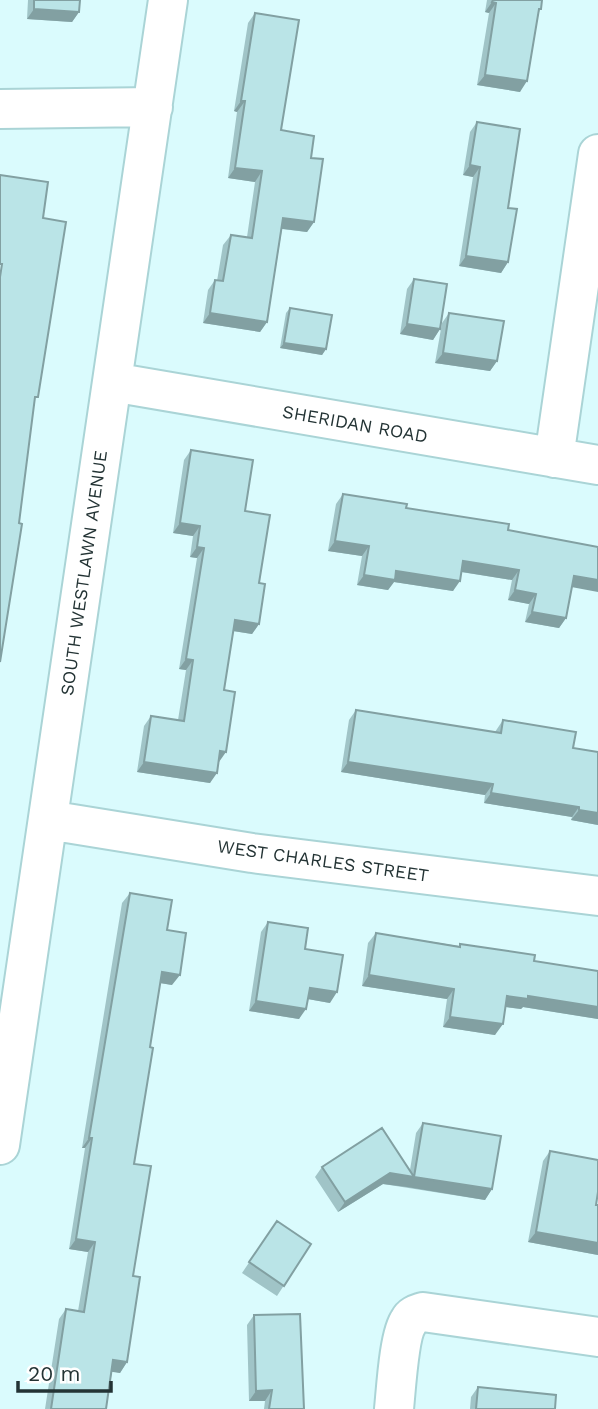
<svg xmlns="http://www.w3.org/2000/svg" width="598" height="1409" viewBox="0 0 598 1409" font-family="'Work Sans',sans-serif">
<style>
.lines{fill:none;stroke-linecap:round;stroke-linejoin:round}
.minor-casing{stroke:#aad4d6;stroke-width:42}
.minor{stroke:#fff;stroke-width:38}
.wall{fill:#a0c4c7}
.shaded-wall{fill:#82a0a2}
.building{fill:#bae4e7;stroke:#82a0a2;stroke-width:2}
.labels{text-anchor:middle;stroke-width:5;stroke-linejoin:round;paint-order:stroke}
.street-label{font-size:18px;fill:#233334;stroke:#fff}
</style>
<rect width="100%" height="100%" fill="#dafbfd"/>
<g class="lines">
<g class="minor-casing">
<path id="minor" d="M0,109L153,107
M112,382L598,465
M554,458L598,154
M48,820L252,853L598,896
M0,1145L168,0
M394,1409C396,1390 399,1334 409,1321C412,1315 417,1314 423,1312L598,1337"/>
</g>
<use href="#minor" class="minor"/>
</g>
<path class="wall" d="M28,0H80L79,12L72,22L27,19Z
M487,0H542L520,92L477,85L489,13L485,12Z
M255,13L281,130L311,158L314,222L307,232L282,229L267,322L260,332L203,323L208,290L215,280L217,281L223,245L231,235L247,237L255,182L228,178L237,112L234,111L248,23Z
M477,122L508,208V262L501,273L459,266L473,177L463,175L470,132Z
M414,279L440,329L433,340L400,334L407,289Z
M290,308L326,349L322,355L280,348L286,313Z
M449,313L497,361L490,371L435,363L442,323Z
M191,450L245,511L259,583V624L252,634L233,631L224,690L219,762L210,783L137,772L144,726L151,716L178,720L186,670L179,669L197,558L190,557L193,536L173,533L184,460Z
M343,494L508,530L572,587L566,618L559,628L525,622L529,604L508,600L512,580L461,572L453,591L394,582L388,590L357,585L362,556L328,551L336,504Z
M356,710L495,732L503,720L573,748L598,752V825L571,820L572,817L484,803L485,795L341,772L349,720Z
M130,893L167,930L172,985L160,983L150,1047L134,1164L133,1276L127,1362L120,1373L112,1371L106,1409H45L59,1319L66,1309L78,1311L88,1252L69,1249L85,1148H82L122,903Z
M268,922L305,949L330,1003L308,999L299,1019L249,1011L261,932Z
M376,933L459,946L460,944L534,961L598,971V1019L523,1007L521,1009L505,1007L495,1035L443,1027L447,999L362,986L368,943Z
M423,1123L492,1189L485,1200L383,1184L338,1212L315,1177L322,1167L410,1170L416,1133Z
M550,1151L596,1205H598V1255L528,1242L543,1161Z
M277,1221L311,1244L277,1296L242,1273Z
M254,1315L304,1409H264L265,1401H249L247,1325Z
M478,1387L555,1409H470L471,1397Z"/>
<path class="shaded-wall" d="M492,2L496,3L489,13L485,12Z
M34,9L79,12L72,22L27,19Z
M485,75L527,81L520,92L477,85Z
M241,101H245L237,112L234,111Z
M470,165L480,167L473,177L463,175Z
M235,168L262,171L255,182L228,178Z
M283,218L314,222L307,232L276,228Z
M466,256L508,262L501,273L459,266Z
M210,313L267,322L260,332L203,323Z
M407,324L440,329L433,340L400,334Z
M284,343L326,349L322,355L280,348Z
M443,353L497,361L490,371L435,363Z
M180,523L200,526L193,536L173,533Z
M335,541L369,546L362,556L328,551Z
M197,547L204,548L197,558L190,557Z
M463,561L519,570L512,580L456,571Z
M396,571L460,581L453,591L394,582L388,590L357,585L364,575Z
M574,576L598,580V592L566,586Z
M515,590L536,594L529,604L508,600Z
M532,612L566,618L559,628L525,622Z
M235,620L259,624L252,634L227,630Z
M186,659L193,660L186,670L179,669Z
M220,751L226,752L219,762Z
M144,762L217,773L210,783L137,772Z
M348,762L493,784L485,795L341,772Z
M491,793L579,807L572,817L484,803Z
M579,810L598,813V825L571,820Z
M162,972L180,975L172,985L154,982Z
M369,975L454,989L447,999L362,986Z
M310,988L337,992L330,1003L302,998Z
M507,996H528L598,1007V1019L523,1007L521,1009L500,1006Z
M256,1001L306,1009L299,1019L249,1011Z
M450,1017L503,1024L495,1035L443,1027Z
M89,1138H92L85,1148H82Z
M390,1173L414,1177L407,1187L383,1184L338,1212L345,1202Z
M414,1177L492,1189L485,1200L407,1187Z
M536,1232L598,1243V1255L528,1242Z
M76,1239L95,1242L88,1252L69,1249Z
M113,1360L127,1362L120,1373L106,1371Z
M272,1390L265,1401H249L256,1391Z"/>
<path class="building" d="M34,0H80L79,12L34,9Z
M493,0H542L541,9H539L527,81L485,75L496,3L492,2Z
M255,13L299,20L281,130L314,136L311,158L323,159L314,222L283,218L267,322L210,313L215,280L223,281L231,235L252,238L262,171L235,168L245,101H241Z
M477,122L520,129L508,208L517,209L508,262L466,256L480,167L470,165Z
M0,175L48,182L43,218L66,222L38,397H35L19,523L22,524L0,662V277L2,264H0Z
M414,279L447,284L440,329L407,324Z
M290,308L332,315L326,349L284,343Z
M449,313L504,321L497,361L443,353Z
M191,450L253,460L245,511L270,515L259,583L265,584L259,624L235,620L224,690L235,692L226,752L220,751L217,773L144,762L151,716L184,721L193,660L186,659L204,548L197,547L200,526L180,523Z
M343,494L407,504L406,508L509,524L508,530L598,547V580L574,576L566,618L532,612L536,594L515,590L519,570L463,561L460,581L396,571L395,580L364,575L369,546L335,541Z
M356,710L501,733L503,720L576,732L573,748L598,752V813L579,810V807L491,793L493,784L348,762Z
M130,893L172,900L167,930L186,933L180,975L162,972L150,1047L153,1048L134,1164L151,1166L133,1276L140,1277L127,1362L113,1360L106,1409H51L66,1309L84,1312L95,1242L76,1239L92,1138H89Z
M268,922L308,928L305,949L343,955L337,992L310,988L306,1009L256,1001Z
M376,933L460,947V944L535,955L534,961L598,971V1007L528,996V999L507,996L503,1024L450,1017L454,989L369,975Z
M423,1123L501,1136L492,1189L414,1177Z
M382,1128L414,1177L390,1173L345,1202L322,1167Z
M550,1151L598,1160V1192L596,1205H598V1243L536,1232Z
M277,1221L311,1244L284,1286L249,1262Z
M300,1314L304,1409H269L272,1390L256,1391L254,1315Z
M478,1387L556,1395L555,1409H476Z"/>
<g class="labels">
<g class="street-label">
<text transform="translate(355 424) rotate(10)" y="6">SHERIDAN ROAD</text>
<text transform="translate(84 573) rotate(-82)" y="6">SOUTH WESTLAWN AVENUE</text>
<text transform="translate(323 861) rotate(8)" y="6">WEST CHARLES STREET</text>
</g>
</g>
<path d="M18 1381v10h93v-10" fill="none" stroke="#233334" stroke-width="3.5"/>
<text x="28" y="1381" font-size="21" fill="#233334" stroke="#ffffff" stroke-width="5" paint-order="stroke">20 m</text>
</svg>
